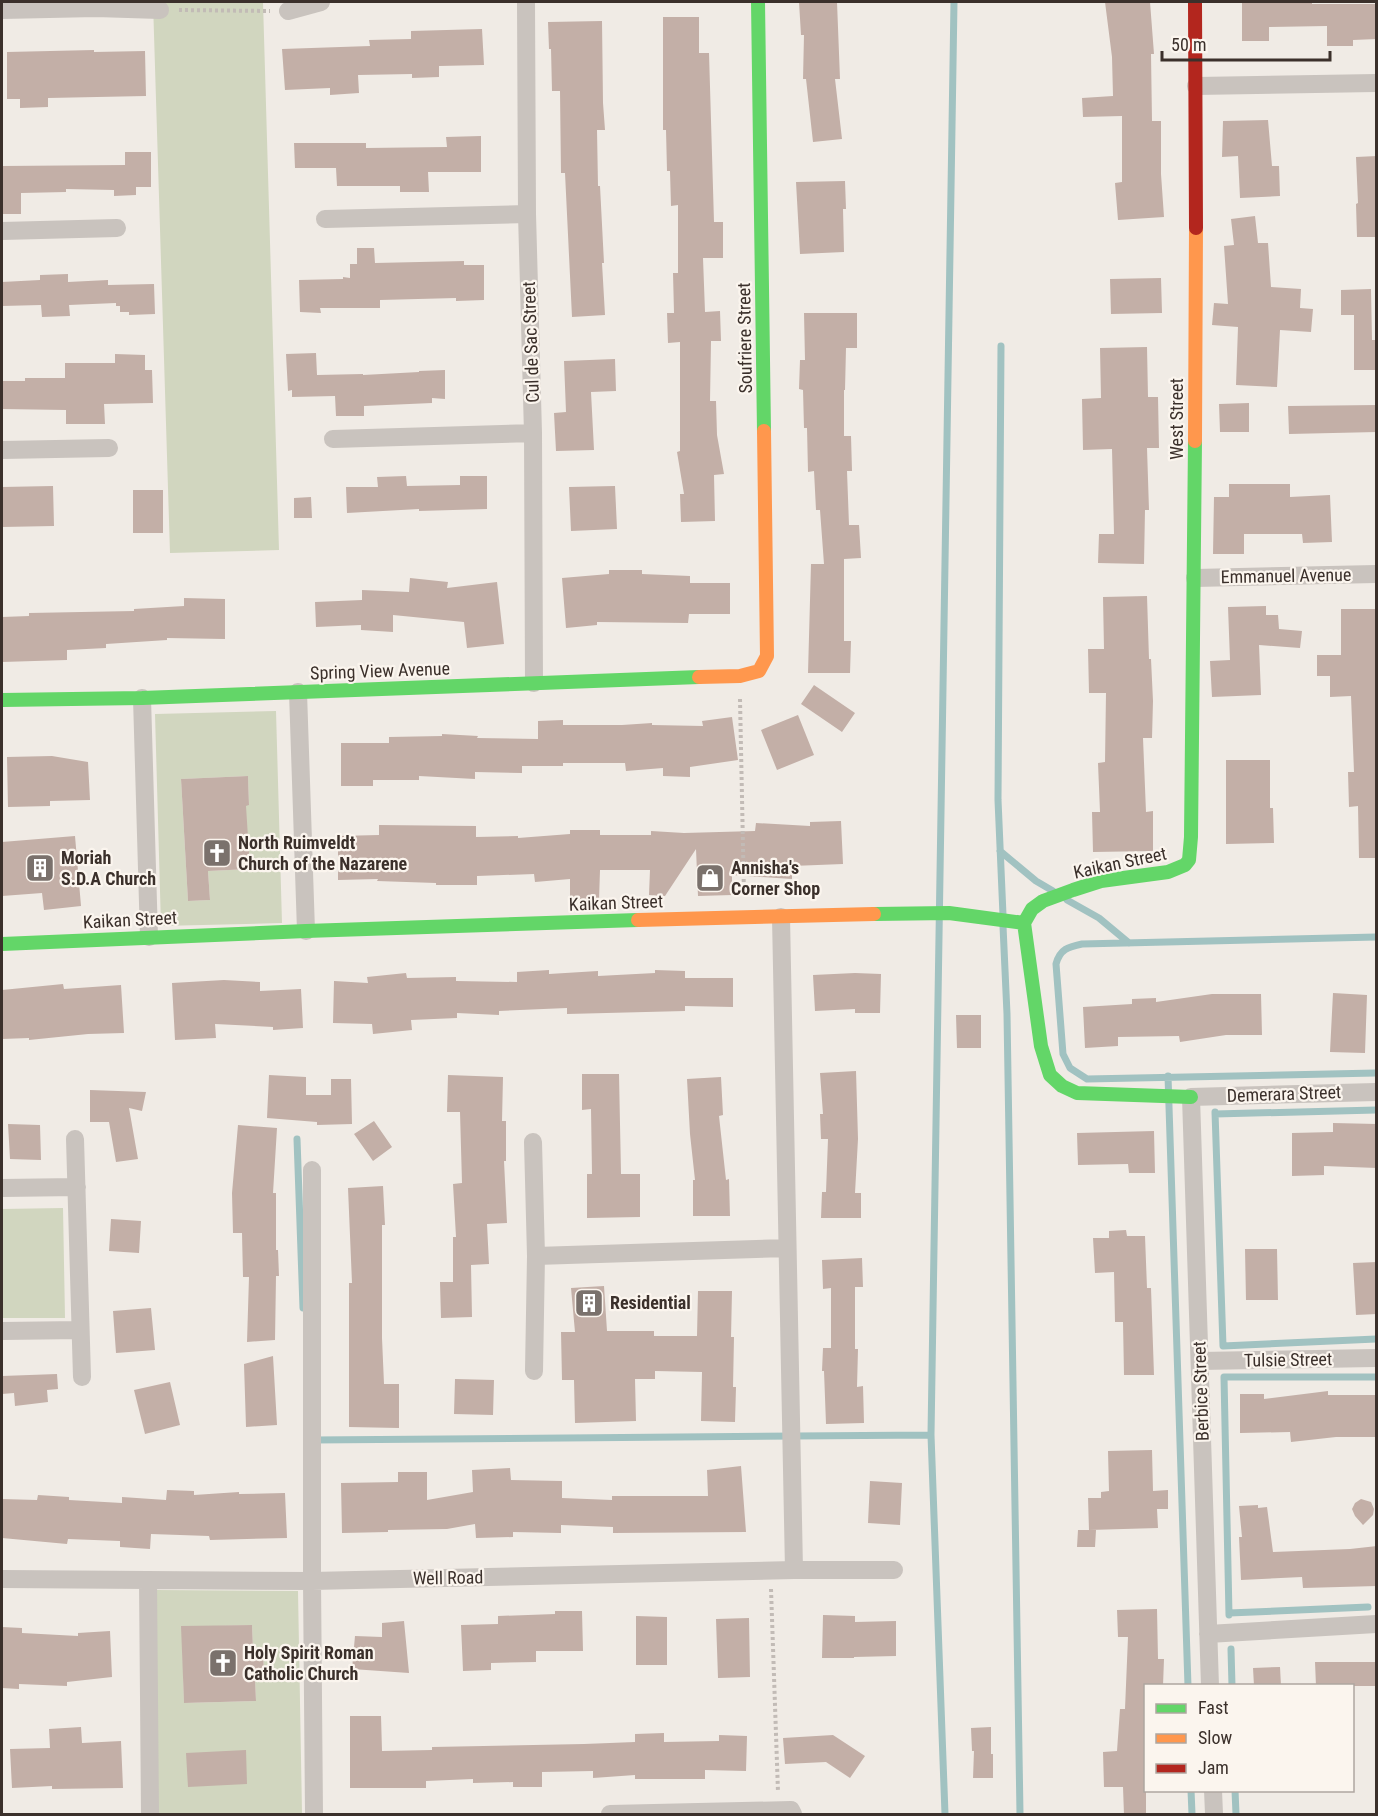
<svg xmlns="http://www.w3.org/2000/svg" width="1378" height="1816" viewBox="0 0 1378 1816" font-family="'Roboto Condensed',sans-serif">
<style>
.green{fill:#d1d6bf;fill-rule:evenodd}
.lines{fill:none;stroke-linecap:round;stroke-linejoin:round}
.stream{stroke:#a1c2c1;stroke-width:7}
.building{fill:#c3afa7}
.path{stroke:#c2bbb6;stroke-width:4;stroke-dasharray:3 3;stroke-linecap:butt}
.street{stroke:#c9c3be;stroke-width:18}
.fast{stroke:#63d668;stroke-width:14}
.slow{stroke:#ff974d;stroke-width:14}
.jam{stroke:#b3261e;stroke-width:14}
.labels{text-anchor:middle;stroke-width:4.5;stroke-linejoin:round;paint-order:stroke}
.street-label{font-size:18px;fill:#3b302b;stroke:#fbf5ee}
.poi-label{font-size:18px;font-weight:bold;fill:#3b302b;stroke:#fbf5ee;text-anchor:start}
</style>
<rect width="100%" height="100%" fill="#f0ebe5"/>
<path class="green" d="M153,2H263L279,550L170,553Z
M276,711L282,923L161,926L155,714ZM248,776L249,805L204,808L206,837L248,835L250,869L208,871L210,900L188,901L181,779Z
M63,1208L65,1318H2V1209Z
M156,1590L298,1591L302,1813H158ZM252,1625L253,1648H263L264,1678H255L256,1701L184,1703L182,1627Z"/>
<g class="lines">
<path class="stream" d="M1001,346L998,800L1003,915
M1000,851L1036,881L1053,891
M1067,900L1099,918L1129,943
M1003,926L1007,1014L1020,1814
M1376,937L1082,944C1068,947 1060,949 1056,964L1063,1054L1070,1068L1087,1079L1376,1073
M1168,1076L1188,1686
M1215,1112L1223,1346L1376,1339
M1215,1114L1376,1110
M297,1139L303,1308
M313,1440L931,1435
M1229,1613L1368,1607
M1229,1615L1224,1377H1376
M1231,1649L1232,1686
M1191,1790L1192,1814
M1235,1790L1236,1814
M945,1814L931,1435L954,2"/>
</g>
<path class="building" d="M799,2H837L840,79H835L842,139L813,142L806,79H803L804,35H801Z
M1105,2H1150L1154,54H1151L1152,121H1161V174L1164,217L1118,220L1115,183L1122,182V116L1083,117L1082,98L1113,96L1112,57Z
M1242,2H1312V4H1377V39L1353,40V46H1327V26L1269,27V41H1242Z
M663,17H699V53H709L714,222H723V258H703L705,312L720,311L721,341H711L710,401H716L717,435L724,474L714,475L715,521L681,522L680,494H684L677,452L680,451V342L668,343L667,313H674L673,273H678V205L671,206L670,171H667L666,130H663Z
M602,21L603,103L605,130H597L598,186H600L604,263H602L605,315L572,317L565,173H561L560,91H552L551,49H549L548,22Z
M482,29L484,65L439,66V77L412,78V74L358,75L359,93L330,95V88L285,90L282,49L370,46L369,40L411,39V31Z
M94,50V52L145,51L146,96L48,98V107L20,108V99H7V52Z
M1268,120L1272,166H1279L1280,196L1240,198L1238,156L1222,157L1223,121Z
M481,136V172H428L429,192H400V186H337L336,168H295L294,143H366V148L447,147L446,137Z
M125,152H151V187H136V195L114,196V190L66,189V192L21,193V214H2V166L125,165Z
M1377,156V237H1357L1356,204L1358,203L1356,157Z
M845,181L846,209H843L844,252L800,254L796,182Z
M1255,216L1258,243H1268L1271,287L1301,289L1300,308L1313,309L1311,332L1280,330L1277,387L1236,385L1238,327L1212,325L1214,303L1228,304L1224,246L1234,245L1231,219Z
M357,248H374L375,263L464,261V265H484V300L456,301V298L380,300V308H320L321,313L300,312L299,280L343,279V277L350,278V264H357Z
M68,274V282L108,280V285L154,284L155,314L129,315V312H120V306H116V303L69,305L70,316L42,317L41,305L2,306V282L40,280V275Z
M1161,278L1162,313L1111,314L1110,279Z
M1371,289L1372,340H1377V370H1354V315H1341V290Z
M804,313H857V348H846L845,390H844V436H851L852,471H847L849,525H859L861,558L844,559V641H851L850,673H808L811,564H824L820,510H816L814,471L808,472L807,428H804L803,390L799,389L800,360H805Z
M1147,347L1148,397H1158L1159,448H1147L1149,510H1145L1144,564L1098,563L1099,534H1114L1112,449L1083,450L1082,399L1101,398L1100,348Z
M316,353L317,375L363,374V375L419,372V371L445,370V399L432,398V403L364,406V416H336L335,396L292,397V390L288,391L286,354Z
M115,354L145,355V370H152L153,403L104,404L105,424H66V410L2,409V381H25V378H65V363H115Z
M615,359L616,391L591,392L594,450L556,451L554,413L566,412L564,361Z
M1249,403V432H1220L1219,404Z
M1377,405V432L1289,434L1288,406Z
M406,476L407,486L460,485V476H487V509L419,511V509L347,513L346,487H378L377,477Z
M1229,484H1290V497L1330,495L1332,542L1303,543L1302,534H1244V554H1213L1214,497H1229Z
M53,486L54,526L2,527V487Z
M615,486L617,529L571,531L569,487Z
M133,490H163V533H133Z
M311,497L312,518H294V498Z
M609,570H642V574L690,576V583H730V614H689L688,623L597,622V625L566,628L562,578L609,574Z
M410,578L448,582L447,588L497,582L504,644L467,648L464,622L393,615V632L361,630V625L316,627L315,602L362,600V590L409,592Z
M1147,596L1149,659H1151L1153,701L1152,738H1143L1146,812L1153,811V851L1093,852L1092,812H1100L1098,763L1105,762L1106,693H1089L1088,649H1104L1103,597Z
M184,598L225,599V639L167,638V640L106,644V648L67,650V660L2,662V617L29,616V613L134,611V609L184,606Z
M1266,606V615H1278L1279,629L1302,631L1300,648L1259,645L1261,695L1212,697L1210,661L1230,660L1228,607Z
M1341,609H1377V858H1359L1358,806L1349,807L1348,772H1354L1351,696L1330,697V676H1317V655H1341Z
M814,685L855,713L842,732L801,704Z
M798,715L814,755L777,770L761,730Z
M732,717L738,760L690,767V777L663,776V768L626,771L625,763H563V766H522V773L475,772V779L419,776V780H373V786H341V743H389V737L442,736V734L478,736L477,738L538,739V721L563,720V725H622L652,723V725L703,726L702,721Z
M52,756L88,762L90,800L50,801V806L8,807L7,757Z
M1226,760H1270V808H1273L1274,843L1226,844Z
M248,776L249,805L246,806L250,869L208,871L210,900L188,901L181,779Z
M841,821L843,864L792,866V879L732,875V895L698,896L696,849L665,896L649,895L650,870H600L599,901H570V879L535,882L534,874L477,876V885H436V883L377,881L378,879L338,880V836L379,835V825L476,826V837L518,836V838L570,834V830H600V835H651V831L684,833L755,831L756,823L810,826V822Z
M75,836L81,906L44,910L42,893L2,896V842Z
M549,970V974L598,971V976L655,973V970L685,971V978H733V1007L685,1006V1011L567,1014V1008L499,1011V1015L457,1013V1018L411,1020L412,1030L373,1034L372,1024L333,1023L334,981L368,983L367,977L406,973L407,978L456,977V981L517,982V972Z
M855,973L881,974L880,1013H855V1009L815,1011L813,975Z
M224,980L260,982V991L301,989L303,1028L273,1030V1027L215,1024L216,1038L175,1040L172,983Z
M63,984L64,989L121,985L124,1033L88,1034L29,1040V1038L2,1039V990Z
M1333,993L1367,995L1365,1053L1330,1052Z
M1212,994H1261L1262,1035H1226L1180,1042L1179,1036L1118,1037V1046L1085,1048L1083,1007L1132,1004V999L1156,998V1002Z
M956,1015H981V1048H957Z
M856,1071L858,1139L855,1193H861V1218H821L822,1192H826L828,1139H821L820,1114H823L820,1073Z
M582,1074H619L621,1174H640V1217L587,1218V1174H592L591,1109L582,1110Z
M269,1075L306,1077V1095H331V1079H351L352,1124L317,1125V1122L267,1118Z
M448,1075L503,1077L502,1121H506V1161H504L507,1223L487,1224L489,1264L471,1265L472,1317L441,1318L440,1282H453V1237H456L453,1184L462,1183L460,1112H447Z
M721,1077L723,1115L719,1116L726,1180L729,1179L730,1216H693V1180H695L690,1134L687,1079Z
M90,1090L146,1092L142,1111L129,1108L138,1159L116,1162L109,1122H90Z
M374,1121L392,1147L373,1161L354,1134Z
M1333,1123L1377,1124V1168L1324,1166V1175L1292,1176V1133L1333,1132Z
M8,1124L40,1125L41,1160L10,1159Z
M238,1125L277,1128L273,1193H276V1250H278L279,1276H276L275,1340L247,1342L249,1277H243L242,1233H233L232,1193Z
M1154,1131L1155,1173H1129L1128,1164L1078,1165L1077,1133Z
M383,1186L385,1225H382V1338L384,1384H399V1428L349,1427V1283H352L348,1188Z
M111,1219L141,1221L139,1253L109,1251Z
M1126,1230L1127,1236H1145L1147,1288H1151L1154,1375H1124L1123,1322H1115L1114,1272L1095,1273L1093,1238H1109V1231Z
M1245,1249H1277L1278,1300H1246Z
M862,1258L863,1287H855V1349H858L857,1387L863,1386L864,1423L826,1424L824,1371H822L823,1348H831V1288L823,1289L822,1260Z
M1377,1262V1314L1356,1315L1353,1263Z
M604,1286L607,1331H654V1336H697L698,1291H732L731,1337H734L733,1387H736L735,1422L701,1421L702,1372L655,1371V1379H635L636,1421L575,1423L574,1380H562L561,1332H575L571,1288Z
M151,1308L155,1350L116,1353L113,1311Z
M273,1356L277,1425L246,1427L244,1364Z
M57,1374L58,1389L47,1390L48,1402L15,1406L14,1393L2,1394V1376Z
M455,1379L494,1380L493,1415L454,1414Z
M170,1382L180,1425L145,1434L134,1390Z
M1328,1391V1395H1377V1437H1336L1291,1442L1290,1432L1240,1433V1394H1264V1399Z
M1152,1450L1153,1491L1168,1490V1509H1157L1158,1528L1089,1530L1088,1498H1101V1492L1109,1491L1108,1451Z
M741,1466L746,1532L613,1533V1527L561,1525V1533L513,1532V1537L476,1538L475,1524L447,1529L388,1530V1532L342,1533L341,1483L398,1482V1472H427V1500L473,1492L472,1470L510,1468L511,1480L562,1481V1498L612,1500V1496H708L707,1470Z
M870,1481L902,1483L900,1525L868,1523Z
M167,1490L194,1491V1495L239,1492V1494L285,1493L287,1538L210,1540L209,1536L151,1534L150,1549L120,1547V1541L68,1539L67,1544L2,1538V1499L37,1500L38,1495L69,1497V1500L122,1503V1497L166,1500Z
M1361,1499L1371,1502L1374,1509L1373,1515L1363,1525L1355,1516L1352,1509L1355,1503Z
M1258,1505V1508L1267,1507L1273,1552L1350,1549L1377,1546V1586L1303,1588L1302,1577L1241,1580L1239,1537H1242L1239,1506Z
M1078,1530H1096L1095,1547H1077Z
M1157,1609L1158,1659H1164L1163,1686H1146V1815H1124L1123,1787H1104L1103,1752L1117,1751L1120,1709H1125L1128,1637H1118L1117,1610Z
M555,1611H582L583,1651H536V1662L491,1663V1670L463,1671L461,1625L498,1624V1616L555,1614Z
M823,1615L855,1616V1622L896,1621V1656L854,1657V1658H822Z
M636,1616L667,1617V1665H636Z
M749,1618L750,1677L718,1678L716,1619Z
M404,1621L409,1673L352,1669L355,1636L382,1637V1623Z
M252,1625L253,1648L263,1647L264,1678H255L256,1701L184,1703L181,1626Z
M2,1627L22,1628V1633L78,1636V1633L110,1631L112,1677L67,1682V1686L19,1684V1689L2,1688Z
M1315,1662H1377V1686H1316Z
M1280,1667L1281,1686H1254L1253,1668Z
M350,1716H381L382,1751L432,1750V1747L584,1744L635,1742V1734L664,1733V1742L719,1741V1735L747,1736L746,1771L705,1770V1779H635V1775L593,1778V1771L542,1772V1787H513V1782L473,1783V1779L426,1781V1788H350Z
M81,1727L82,1743L121,1741L123,1788L52,1789V1786L12,1788L10,1749L50,1748L49,1729Z
M991,1727V1754H993V1778H973L974,1751H972L971,1728Z
M833,1735L865,1756L850,1778L826,1762L785,1764L783,1738Z
M246,1750L247,1784L188,1787L186,1753Z"/>
<g class="lines">
<path class="path" d="M179,10L270,11
M740,699L744,896
M771,1589L778,1792"/>
<path class="street" d="M526,2L527,214L533,433L534,683
M2,10L96,8L160,10
M288,11L321,2
M1196,86L1376,83
M325,219L527,214
M2,231L117,228
M333,439L533,433
M2,450L109,448
M1195,578L1376,574
M298,692L306,931
M142,698L149,937
M781,917L794,1570
M75,1139L82,1377
M533,1142L536,1256L534,1371
M312,1170V1581L314,1814
M2,1188L77,1187
M536,1256L787,1248
M2,1331L80,1330
M1200,1361L1376,1358
M2,1579L312,1581L794,1570H894
M148,1580L150,1814
M1208,1634L1376,1624
M1210,1686L1191,1097L1376,1092
M1213,1790L1214,1814
M610,1814L791,1810L793,1814"/>
<path class="fast" d="M758,2L764,431
M2,700L142,698L699,677
M874,914L949,913L1024,923
M1024,923L1032,909L1043,901L1073,890L1101,881L1168,872L1185,865L1189,860L1191,837L1195,441
M1024,923L1041,1046L1050,1075L1062,1086L1077,1093L1191,1097
M2,944L306,931L638,920"/>
<path class="slow" d="M1195,441L1196,228
M699,677L740,676L759,671L767,656L764,431
M638,920L874,914"/>
<path class="jam" d="M1195,2L1196,228"/>
</g>
<defs>
<g id="church-square" transform="scale(1.5)"><rect x="-9" y="-9" width="18" height="18" rx="4" fill="#7a716c" stroke="#fbf5ee"/><path d="M-1.2-6h2.4v3.5h3.3v2.4h-3.3V6h-2.4V-.1h-3.3v-2.4h3.3Z" fill="#fff"/></g>
<g id="building-square" transform="scale(1.5)"><rect x="-9" y="-9" width="18" height="18" rx="4" fill="#7a716c" stroke="#fbf5ee"/><path d="M-4-6H4V6H1V3H-1V6H-4ZM-2.5-4.3h1.7v1.8h-1.7ZM.8-4.3h1.7v1.8H.8ZM-2.5-1h1.7V.8h-1.7ZM.8-1h1.7V.8H.8Z" fill="#fff"/></g>
<g id="shop-square" transform="scale(1.5)"><rect x="-9" y="-9" width="18" height="18" rx="4" fill="#7a716c" stroke="#fbf5ee"/><path d="M-5-2.5h2.3a2.7 3.5 0 0 1 5.4 0H5L5.5 6h-11ZM-1.5-2.5h3a1.5 2.3 0 0 0-3 0Z" fill="#fff"/></g>
</defs>
<g fill-rule="evenodd">
<use href="#church-square" x="217" y="853"/>
<use href="#building-square" x="40" y="868"/>
<use href="#shop-square" x="710" y="878"/>
<use href="#building-square" x="589" y="1303"/>
<use href="#church-square" x="223" y="1663"/>
</g>
<g class="labels">
<g class="street-label">
<text transform="translate(745 338) rotate(-91)" y="6">Soufriere Street</text>
<text transform="translate(531 342) rotate(-92)" y="6">Cul de Sac Street</text>
<text transform="translate(1177 419) rotate(-90)" y="6">West Street</text>
<text transform="translate(1286 576) rotate(-1)" y="6">Emmanuel Avenue</text>
<text transform="translate(380 671) rotate(-2)" y="6">Spring View Avenue</text>
<text transform="translate(1120 863) rotate(-12)" y="6">Kaikan Street</text>
<text transform="translate(616 903) rotate(-2)" y="6">Kaikan Street</text>
<text transform="translate(130 920) rotate(-3)" y="6">Kaikan Street</text>
<text transform="translate(1284 1094) rotate(-2)" y="6">Demerara Street</text>
<text transform="translate(1288 1360) rotate(-1)" y="6">Tulsie Street</text>
<text transform="translate(1201 1391) rotate(-92)" y="6">Berbice Street</text>
<text transform="translate(448 1578) rotate(-1)" y="6">Well Road</text>
</g>
<g class="poi-label">
<text x="238" y="849">North Ruimveldt<tspan x="238" dy="21">Church of the Nazarene</tspan></text>
<text x="61" y="864">Moriah<tspan x="61" dy="21">S.D.A Church</tspan></text>
<text x="731" y="874">Annisha's<tspan x="731" dy="21">Corner Shop</tspan></text>
<text x="610" y="1309">Residential</text>
<text x="244" y="1659">Holy Spirit Roman<tspan x="244" dy="21">Catholic Church</tspan></text>
</g>
</g>
<rect width="1378" height="1816" fill="none" stroke="#3b302b" stroke-width="6"/>
<rect x="1144" y="1684" width="210" height="108" fill="#fbf5ee" stroke="#aea6a0" stroke-width="1.5"/>
<rect x="1156" y="1704" width="30" height="9" fill="#63d668" stroke="#aea6a0" stroke-width="1.5"/>
<text x="1198" y="1714" font-size="18" fill="#3b302b">Fast</text>
<rect x="1156" y="1734" width="30" height="9" fill="#ff974d" stroke="#aea6a0" stroke-width="1.5"/>
<text x="1198" y="1744" font-size="18" fill="#3b302b">Slow</text>
<rect x="1156" y="1764" width="30" height="9" fill="#b3261e" stroke="#aea6a0" stroke-width="1.5"/>
<text x="1198" y="1774" font-size="18" fill="#3b302b">Jam</text>
<path d="M1162 51v9h168v-9" fill="none" stroke="#3b302b" stroke-width="3"/>
<text x="1171" y="51" font-size="18" fill="#3b302b" stroke="#fbf5ee" stroke-width="4.5" paint-order="stroke">50 m</text>
</svg>
